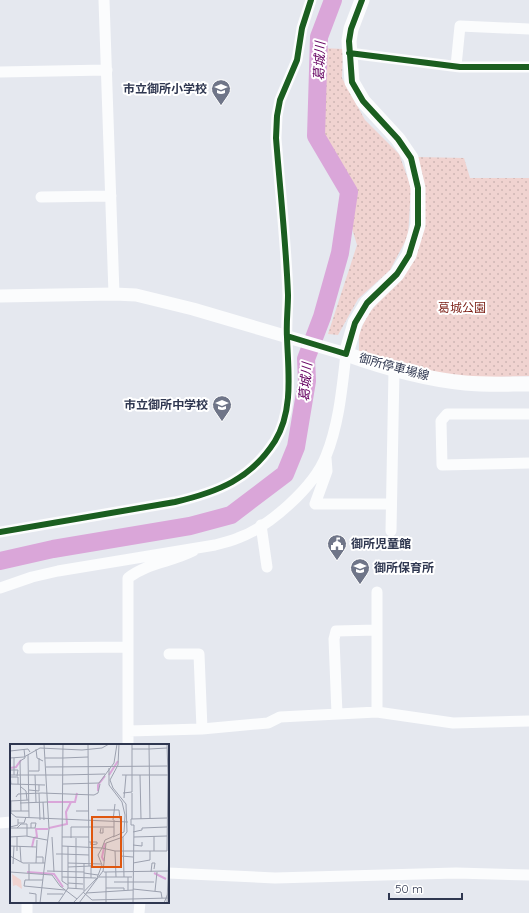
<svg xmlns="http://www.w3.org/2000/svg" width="529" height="913" viewBox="0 0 529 913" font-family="Quicksand,'Noto Sans JP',sans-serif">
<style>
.grass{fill:url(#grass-dots)}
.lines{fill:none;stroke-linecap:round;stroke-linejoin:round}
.river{stroke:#daa6d9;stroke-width:18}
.minor{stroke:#fbfcfd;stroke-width:11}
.tertiary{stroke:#fbfcfd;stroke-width:13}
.secondary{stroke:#fbfcfd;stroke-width:15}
.cycleway-casing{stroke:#fff;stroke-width:8}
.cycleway{stroke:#1b5e20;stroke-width:6}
.labels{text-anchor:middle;stroke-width:4;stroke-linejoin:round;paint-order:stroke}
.poi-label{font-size:12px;font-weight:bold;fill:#2f3750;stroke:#fff;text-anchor:end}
.park-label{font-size:12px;fill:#7a1d13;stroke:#fff}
.street-label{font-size:12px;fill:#2f3750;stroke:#fff}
.water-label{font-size:13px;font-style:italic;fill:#640060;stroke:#fff}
.inset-river{fill:none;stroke:#daa6d9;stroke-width:2}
.inset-road{fill:none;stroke:#9ca1af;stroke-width:1}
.view{fill:#df570f;fill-opacity:0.15;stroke:#df570f;stroke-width:2}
.inset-edge{fill:none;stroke:#2f3750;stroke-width:2}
</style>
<defs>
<pattern id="grass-dots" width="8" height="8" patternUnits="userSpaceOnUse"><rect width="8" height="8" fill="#f0d3d0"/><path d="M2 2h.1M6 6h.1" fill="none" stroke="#ceb6b4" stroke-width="1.8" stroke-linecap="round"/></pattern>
</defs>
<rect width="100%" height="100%" fill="#e5e8ef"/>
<path class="grass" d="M323,48L343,49L342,78L365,120L399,154L411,187L408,236L390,270L358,299L338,335L328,334L357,245L351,225L350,183L331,164L315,106Z
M417,157L464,158L470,178H529V376L466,378L384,361L359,352V334L367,315L408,269Z"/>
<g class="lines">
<path class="river" d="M0,561L53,549L190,526L231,515L285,474L296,447L307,381L306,359L322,317L340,253L349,192L316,136L319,37L333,0"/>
<path class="minor" d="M104,0L114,294
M349,53L460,67H529
M456,66L460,26L529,29
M0,72L107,70
M41,197L111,196
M529,414H447L441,421L442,465L529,463
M326,458L327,471L315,504H391
M261,525L267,567
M391,531L394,370
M0,532L175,502C218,492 251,479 275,441C294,410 288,370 287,337C286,323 288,309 288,295C286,242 280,190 276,138L277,116L280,100L297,60L302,28L311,0
M0,588L32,577L58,571L215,545C223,543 231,541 238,538C269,527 314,487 326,456C339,424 342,388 346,354
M377,592V630
M28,648L128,647
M169,654H199L202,729
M337,714L334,639L336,631L377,630V712
M128,731L202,729L268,723L280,717L377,712L453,723L529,721
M128,745V578C147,563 172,562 193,551
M0,823L11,822
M168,873L275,878L456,873L529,875
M27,902V913
M139,913L140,902"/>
<path class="tertiary" d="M0,296L114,294L136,295L193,309L346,354"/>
<path class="secondary" d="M362,0L351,29L349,41L352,82L363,101L398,139L411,158L418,188V225L409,255L397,274L367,303L355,323L346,354C385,368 424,379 465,383C486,385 508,384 529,384"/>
<g class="cycleway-casing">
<path id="cycleway" d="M349,53L460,67H529
M287,336L346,354L355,323L367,303L397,274L409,255L418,225V188L411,158L398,139L363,101L352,82L349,41L351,29L362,0
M0,532L175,502C218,492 251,479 275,441C294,410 288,370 287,337C286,323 288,309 288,295C286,242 280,190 276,138L277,116L280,100L297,60L302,28L311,0"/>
</g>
<use href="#cycleway" class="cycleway"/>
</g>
<defs>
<g id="school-pin" transform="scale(1)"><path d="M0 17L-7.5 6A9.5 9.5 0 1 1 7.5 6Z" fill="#6f7588" stroke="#fff"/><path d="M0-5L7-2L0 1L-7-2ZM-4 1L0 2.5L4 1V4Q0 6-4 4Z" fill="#fff"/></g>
<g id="civic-pin" transform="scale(1)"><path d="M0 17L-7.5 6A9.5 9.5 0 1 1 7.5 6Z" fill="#6f7588" stroke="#fff"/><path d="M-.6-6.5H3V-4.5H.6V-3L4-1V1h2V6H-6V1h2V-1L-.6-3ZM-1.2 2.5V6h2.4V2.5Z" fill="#fff"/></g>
</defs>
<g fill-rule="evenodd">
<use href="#school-pin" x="221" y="89"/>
<use href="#school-pin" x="222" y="405"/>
<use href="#civic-pin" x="337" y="544"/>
<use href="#school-pin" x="360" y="568"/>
</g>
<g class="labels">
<g class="poi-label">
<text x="207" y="93">市立御所小学校</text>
<text x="208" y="409">市立御所中学校</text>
<text x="351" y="548" text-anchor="start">御所児童館</text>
<text x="374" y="572" text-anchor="start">御所保育所</text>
</g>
<g class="park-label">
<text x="462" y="312">葛城公園</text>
</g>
<g class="street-label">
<text transform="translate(394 367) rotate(15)" y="4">御所停車場線</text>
</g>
<g class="water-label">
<text transform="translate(319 61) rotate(-88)" y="5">葛城川</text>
<text transform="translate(305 382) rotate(-85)" y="5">葛城川</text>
</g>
</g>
<g transform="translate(10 744)">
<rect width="159" height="159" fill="#e5e8ef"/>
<path d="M2,130L11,136L12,145L6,141L3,142Z" fill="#f0d3d0"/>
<path class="inset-river" d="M0,24L6,23L11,16M99,31L108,17M88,47V41L95,32M38,58H65L67,49M39,84L57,80L56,68L61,58M22,103L24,94L27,93L26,85H38M94,117L92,113L95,99M17,128L44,130L53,143M144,129L156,135"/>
<path class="inset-road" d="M78,0L79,122M139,0L140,75M157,0L158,31M26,5L27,14L33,17M122,5H139M139,5L157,4M0,7L18,5L20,8M18,11L19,73M0,14L14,13L30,4L72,6L92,4L99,0M35,14H53M53,14L78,13M36,23L159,22M99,24V41L112,58L115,71L114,88L103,93M0,26H8L7,32M19,27H29V14M0,31L1,40L35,41M0,31H35M4,31V14M25,31L26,58M35,31H53M53,31L95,30M112,31H158M130,31L131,75M1,33H8V40M53,40L89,39L104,19L107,0M11,43L16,47L17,56M19,46L29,47V41M29,49L30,76M113,49L122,48V0M122,49V75M6,53L8,50L32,49L84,51L88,49L90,40M114,54L116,31M0,57L19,56M1,57V69L6,73L118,78M33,58L34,76M10,59L37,58M87,66H109L110,75M0,67H19M11,67L10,17L15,14L14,5M66,67H79M103,76L105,60M104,76V92L95,96L92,104L105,107H157L158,31M8,79H14L16,73M0,83L8,81V75M0,84H25L26,79H21V84M7,84L11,80H17V92M91,84L90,89H93V84M123,88L132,86V84L157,83M144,92V107M0,93L16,92L37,96M42,93L44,128M52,93H79M113,93L114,133M124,93L157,92M61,94V83H104M79,98H87V100L81,101V98M123,101L132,102V98M0,102L26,103M10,102L11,118M52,102L53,0M7,107V93M105,107L106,133M46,110H52V102L92,104L88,111L92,121L87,134L63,159M0,112L13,119H35M111,112L123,113M26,113H33V119M26,119L27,96M58,119L91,120M123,119L140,116V107M3,120L4,102M19,120V136M58,123L81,122M37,127L74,128M0,128L42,131L50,142L67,155M93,128L96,99L113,93L117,88L116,60L103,44L100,36L108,21L109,0M94,128L159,127M96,128V159M141,128L142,119H145L144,125M74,129L88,131M52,133L86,134M89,133H122M118,133V146M81,134V121M33,136H15L14,142L55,146M104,138H123M123,138H144M58,139L73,140M58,141L52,137V110L79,111M58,144L73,145M96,144H114V146M66,145V94M123,145L151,148L152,154M74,147V120M145,147L147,128M73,148L82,156L159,154M19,149L26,150V159M76,149L123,146M37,150H53M30,159L39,85L34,0M48,159L58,144V102M69,159L93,127M123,159L124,81H121V75L157,74M154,159L159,147M157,159L159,107"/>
<path class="view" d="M82,73H111V123H82Z"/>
<rect width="159" height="159" class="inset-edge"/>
</g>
<path d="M389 893v6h73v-6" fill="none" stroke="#2f3750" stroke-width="2"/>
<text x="395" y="893" font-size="12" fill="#2f3750" stroke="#ffffff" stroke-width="3" paint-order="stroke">50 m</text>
</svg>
